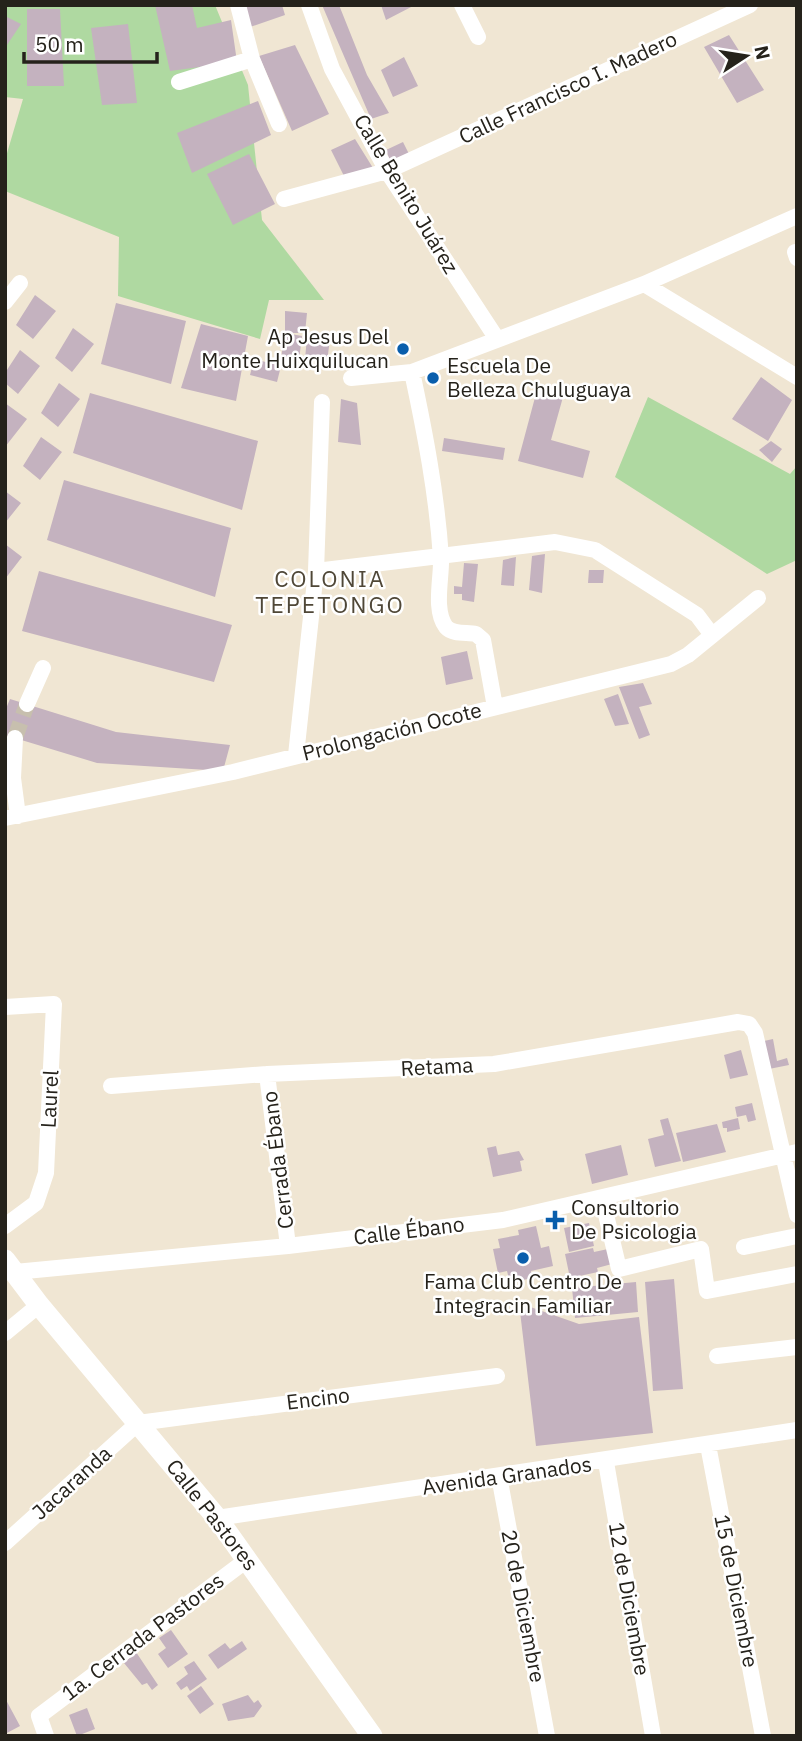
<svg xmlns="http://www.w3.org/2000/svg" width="802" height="1741" viewBox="0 0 802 1741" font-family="'IBM Plex Sans',sans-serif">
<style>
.green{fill:#afd9a1}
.building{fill:#c4b2bf}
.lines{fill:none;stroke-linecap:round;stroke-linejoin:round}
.street-tunnel{stroke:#c7bfae;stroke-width:16;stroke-dasharray:16 8;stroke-linecap:butt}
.street{stroke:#fff;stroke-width:16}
.secondary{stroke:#fff;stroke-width:21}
.poi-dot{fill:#095eac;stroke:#fff;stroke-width:2.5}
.labels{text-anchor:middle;stroke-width:5;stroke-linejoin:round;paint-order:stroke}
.street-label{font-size:21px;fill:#25221b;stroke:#fff}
.poi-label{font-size:21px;fill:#25221b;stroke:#fff;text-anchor:start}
.neighbourhood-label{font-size:23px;letter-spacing:2px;fill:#4f4737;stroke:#fff}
</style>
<rect width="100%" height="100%" fill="#f0e6d3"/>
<path class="green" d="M5,5H215L248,85L262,220L324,300H269L260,339L118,296L119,237L5,191V160L23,99L5,97Z
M648,397L790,474L797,466V560L767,574L615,477Z"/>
<path class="building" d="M155,5H192L197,28L231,20L237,62L170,71Z
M244,5H282L285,15L250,27Z
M322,5H339L367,75L389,113L371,119Z
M381,5H415L386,20Z
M27,9H60L64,86H27Z
M5,16L21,24L5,48Z
M128,24L137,103L102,105L91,28Z
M729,35L764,90L737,103L704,47Z
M295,45L329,114L292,131L259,56Z
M404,57L418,86L393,97L381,70Z
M258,101L271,135L192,173L177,133Z
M355,139L373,168L345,178L331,150Z
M403,142L410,156L392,166L386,150Z
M249,154L275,204L233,225L207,174Z
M35,295L56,311L33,339L16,325Z
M116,303L186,321L171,384L101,364Z
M285,311L307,313L305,333H285Z
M201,324L248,336L236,401L181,388Z
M73,328L94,344L72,372L55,358Z
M285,333L302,336L299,360L281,358Z
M307,337L330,339L327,362L305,359Z
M20,350L40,366L18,394L5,383V373Z
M254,359L281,366L277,382L250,375Z
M761,377L792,400L768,441L732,419Z
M59,383L80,399L58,427L41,413Z
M537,390L563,397L551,440L590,451L583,478L518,461Z
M90,393L258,441L242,510L73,453Z
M341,399L357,403L361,445L338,442Z
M5,403L27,419L5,447Z
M41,437L62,452L40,480L23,466Z
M444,438L505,448L503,460L442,451Z
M771,441L782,449L772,462L759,450Z
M64,480L231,528L215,597L47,540Z
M5,491L21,503L5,523Z
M5,544L22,557L5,579Z
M545,554L542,593L529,590L532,556Z
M516,557L514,586L501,585L503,560Z
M464,563L478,564L474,602L462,600V594H454V586L462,587Z
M589,570H604L603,583H588Z
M39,571L232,625L214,682L22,631Z
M467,651L473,679L446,685L441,657Z
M643,683L652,704L639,707L650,735L639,739L619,687Z
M618,694L629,724L615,726L604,699Z
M10,699L116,732L230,745L223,771L97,763L5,735V711Z
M773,1039L777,1061L787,1058L789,1065L769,1069L764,1041Z
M741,1050L748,1075L730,1079L724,1055Z
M752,1103L756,1120L748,1122L746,1115L737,1117L735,1107Z
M668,1118L681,1161L655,1167L648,1139L664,1135L660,1120Z
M738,1118L740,1129L727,1132V1128H723L722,1122Z
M717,1124L726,1152L683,1162L676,1133Z
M621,1145L628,1175L592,1184L585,1154Z
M496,1146L498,1155L519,1151L524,1160L520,1161L522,1171L493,1177L487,1148Z
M589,1223L594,1246L569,1252L564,1228Z
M536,1226L541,1248L549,1246L553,1266L531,1271L532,1278L510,1283L507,1271L498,1273L493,1249L500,1248L498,1239L519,1235L518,1230Z
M593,1248L594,1252L608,1249L612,1264L597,1268L598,1272L570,1278L565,1254Z
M674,1279L683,1389L653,1391L645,1282Z
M636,1282L638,1312L575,1318L572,1288Z
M519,1303L579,1324L639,1317L653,1433L536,1446Z
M171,1630L188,1654L168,1668L158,1654L166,1648L159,1638Z
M242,1641L247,1649L218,1669L208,1655L225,1643L230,1649Z
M136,1652L158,1685L152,1690L147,1683L142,1685L124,1663Z
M194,1661L207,1679L190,1691L187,1686L181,1690L176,1683L188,1674L184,1667Z
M201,1686L214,1704L200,1714L187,1696Z
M248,1695L254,1703L258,1700L262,1706L254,1717L228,1721L222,1704Z
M5,1698L20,1726L5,1734Z
M87,1708L95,1729L77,1736L69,1715Z"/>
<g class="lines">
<path class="street-tunnel" d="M15,738L27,704"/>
<path class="street" d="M238,5L252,59L279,124
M309,5L332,69L387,171L497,339
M462,5L478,37
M179,82L252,59
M284,199L387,171L750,5
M795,252L797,258
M644,284L797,377
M5,302L20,283
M412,372C425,433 437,495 441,558C442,577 433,610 446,627C453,635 467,632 476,634L483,640L495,707
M351,378L412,372L644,284L797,216
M316,571L555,542L595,550L697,615L712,635
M27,704L43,668
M15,738L13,778L18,816
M296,755L316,571L322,402
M5,818L233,772L671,664L688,655L758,598
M5,1007L54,1004L46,1173L36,1203L5,1226
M267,1074L288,1246
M111,1086L267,1074L494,1064L738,1022L749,1024L755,1033L797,1215
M602,1198L619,1269L701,1249L707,1291L797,1274
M744,1247L797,1236
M15,1272L288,1246L503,1220L797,1152
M5,1333L39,1305
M717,1356L797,1347
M708,1445L763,1736
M606,1462L653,1736
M499,1476L547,1736
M217,1518L797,1430
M5,1543L138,1423L497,1376
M46,1736L39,1716L248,1559"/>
<path class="secondary" d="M5,1260L39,1305L217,1518L372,1736"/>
</g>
<g class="poi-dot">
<circle cx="403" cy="349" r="7"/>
<circle cx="433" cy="378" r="7"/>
<path d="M551.5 1209.5h7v7h7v7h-7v7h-7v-7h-7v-7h7z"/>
<circle cx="523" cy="1258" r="7"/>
</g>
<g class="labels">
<g class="street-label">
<text transform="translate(568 88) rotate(-25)" y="7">Calle Francisco I. Madero</text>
<text transform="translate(406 194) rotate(59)" y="7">Calle Benito Juárez</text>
<text transform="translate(392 732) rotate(-14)" y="7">Prolongación Ocote</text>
<text transform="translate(437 1067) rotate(-3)" y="7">Retama</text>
<text transform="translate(50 1099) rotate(-87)" y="7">Laurel</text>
<text transform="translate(278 1160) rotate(-97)" y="7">Cerrada Ébano</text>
<text transform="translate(409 1231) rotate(-7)" y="7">Calle Ébano</text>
<text transform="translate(318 1399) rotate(-7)" y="7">Encino</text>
<text transform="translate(507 1476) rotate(-8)" y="7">Avenida Granados</text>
<text transform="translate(72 1483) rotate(-42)" y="7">Jacaranda</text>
<text transform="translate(212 1515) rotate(52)" y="7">Calle Pastores</text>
<text transform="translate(736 1591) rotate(79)" y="7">15 de Diciembre</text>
<text transform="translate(629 1599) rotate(80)" y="7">12 de Diciembre</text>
<text transform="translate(523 1606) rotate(79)" y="7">20 de Diciembre</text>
<text transform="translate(143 1637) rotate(-37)" y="7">1a. Cerrada Pastores</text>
</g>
<g class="poi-label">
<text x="389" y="344" text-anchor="end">Ap Jesus Del<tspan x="389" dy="24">Monte Huixquilucan</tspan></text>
<text x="447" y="373">Escuela De<tspan x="447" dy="24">Belleza Chuluguaya</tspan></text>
<text x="571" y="1215">Consultorio<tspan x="571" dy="24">De Psicologia</tspan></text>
<text x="523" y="1289" text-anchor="middle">Fama Club Centro De<tspan x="523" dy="24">Integracin Familiar</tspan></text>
</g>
<g class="neighbourhood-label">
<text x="330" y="587">COLONIA<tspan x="330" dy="26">TEPETONGO</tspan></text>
</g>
</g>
<rect width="802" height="1741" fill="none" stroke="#25221b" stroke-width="14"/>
<g transform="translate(746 56) rotate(78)" stroke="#ffffff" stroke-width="5" paint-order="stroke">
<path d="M0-5L12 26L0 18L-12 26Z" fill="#25221b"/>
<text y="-10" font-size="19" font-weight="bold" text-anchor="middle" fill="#25221b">N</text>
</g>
<path d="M24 52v10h133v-10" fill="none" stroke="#25221b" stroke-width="3.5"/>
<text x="35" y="52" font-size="21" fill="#25221b" stroke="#ffffff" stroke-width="5" paint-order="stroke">50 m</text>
</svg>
